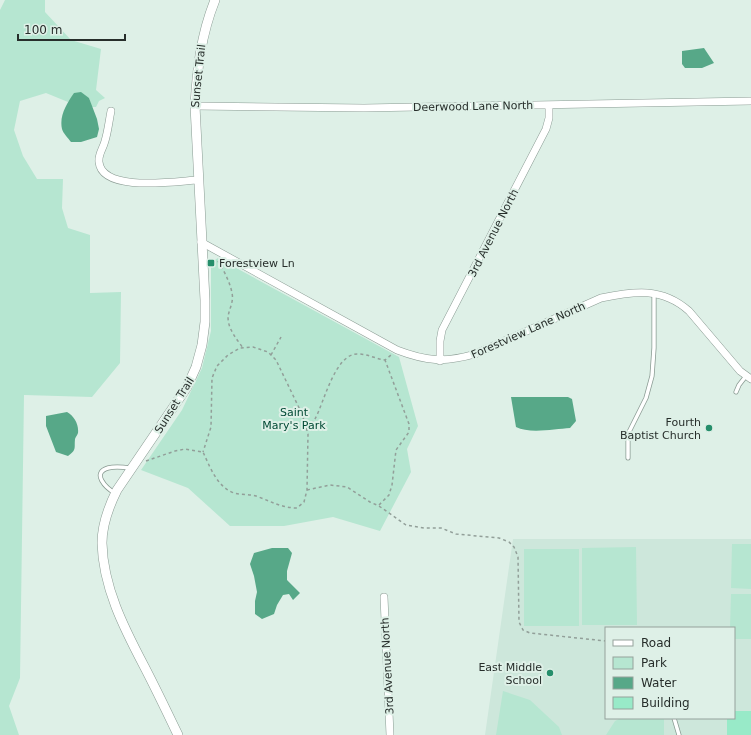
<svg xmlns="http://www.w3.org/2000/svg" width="751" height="735" viewBox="0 0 751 735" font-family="'DejaVu Sans',sans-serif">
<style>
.built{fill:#cde7db;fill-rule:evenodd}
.green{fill:#b6e6d1}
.water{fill:#57a888}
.building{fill:#98eac8}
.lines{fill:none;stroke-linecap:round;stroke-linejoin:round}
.lane-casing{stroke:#8a9b93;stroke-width:5}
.street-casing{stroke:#8a9b93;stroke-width:8}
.secondary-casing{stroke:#8a9b93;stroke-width:10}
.path{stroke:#929f99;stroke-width:1.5;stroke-dasharray:3 3;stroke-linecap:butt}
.lane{stroke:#fff;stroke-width:3.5}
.street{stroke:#fff;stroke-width:7}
.secondary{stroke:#fff;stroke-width:9}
.poi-dot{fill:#258e6b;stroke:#def0e7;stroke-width:1.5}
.labels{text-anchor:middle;stroke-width:4;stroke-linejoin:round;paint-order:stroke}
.street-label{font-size:11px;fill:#272e2b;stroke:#def0e7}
.poi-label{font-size:11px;fill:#272e2b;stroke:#def0e7;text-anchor:end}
.park-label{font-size:11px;fill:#014934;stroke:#def0e7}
</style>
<rect width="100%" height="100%" fill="#def0e7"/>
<path class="built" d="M513,539H751V735H485ZM606,628H734V718H606Z"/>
<path class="green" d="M5,0H45V12L71,40L101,49L96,90L105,98L99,101L96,107H92L89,98L74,94L68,102L46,93L20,101L14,130L23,156L37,179H63L62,208L68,228L90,235V293L121,292L120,363L92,397L24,395L20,678L9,706L19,735H0V10Z
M218,258L399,357L418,426L407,449L411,472L380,531L333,517L284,526H230L188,488L141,470L182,410L202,368L211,331V266L213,261Z
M732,544H751V589L731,588Z
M636,547L637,625H582V548Z
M524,549H579V626H524Z
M731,594H751V639H734V628H730Z
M503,691L530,700L559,727L562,735H496Z
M621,718H664V735H606L615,721Z"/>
<path class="water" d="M704,48L714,63L702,68H685L682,64V51Z
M81,92L89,98L97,119L99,129L97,137L81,142H71C68,138 63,133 62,129C59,116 67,103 74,93Z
M511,397H568L572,399L576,421L570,428C555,429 529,434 516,427Z
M67,412C74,416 79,424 78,433C77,436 76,436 75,439C74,448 77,450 68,456L56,452L46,426V416Z
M272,548H288L292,553L287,571V580L300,593L293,600L289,594L283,595L277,605L274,614L262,619L255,614V601L257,592L254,576L250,564L254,553Z"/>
<path class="building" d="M734,711H751V735H727V718H734Z"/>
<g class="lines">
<g class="lane-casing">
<path id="lane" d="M736,392L739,385L746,376
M628,458V434L646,398L652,376L654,348V293
M115,493C106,488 91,473 108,468C115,466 123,467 130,468
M674,718L679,735"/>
</g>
<g class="street-casing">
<path id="street" d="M195,106L364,108L751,101
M111,111C109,121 108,131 105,141C103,149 98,154 99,162C102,193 177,181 198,180
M201,242L397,350C426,361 444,363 475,354L601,298C634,291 662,287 689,311L740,371L751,379
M440,361V341L442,330L546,129L549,118V105
M384,597L390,735"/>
</g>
<g class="secondary-casing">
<path id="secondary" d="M178,735C167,712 156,689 144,666C124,628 103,587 102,543C102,524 109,506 117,490L187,387L196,367L202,345L205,322V300L195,106C197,69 201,35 215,0"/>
</g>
<path class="path" d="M218,261C224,271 230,282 232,293C234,302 229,309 228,317C228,329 236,338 243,348
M271,355L281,337
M306,427C309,425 313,422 315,419C324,403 335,353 358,354C368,354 376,359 385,360L391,355
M146,461L175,451L185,449L203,452C210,467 217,487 234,493C241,495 249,494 256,496C270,501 282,508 297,508L304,502L307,490L308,434L302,414L276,360L268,352L253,347L240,348L228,355L217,366L212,378L211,427L203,452
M307,490L330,485L347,487L370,502L379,506L406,525L424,528H441L456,534L499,538L509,542L514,547L518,557L519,622L523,630L530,633L606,641
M379,505L389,495L392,485L396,450L409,432V424L385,360"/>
<use href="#lane" class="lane"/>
<use href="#street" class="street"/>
<use href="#secondary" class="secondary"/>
</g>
<g class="poi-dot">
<rect x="207" y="259" width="8" height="8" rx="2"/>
<circle cx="709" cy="428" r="4"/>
<circle cx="550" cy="673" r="4"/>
</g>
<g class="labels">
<g class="street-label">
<text transform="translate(198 76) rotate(-84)" y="4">Sunset Trail</text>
<text transform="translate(473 106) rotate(-1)" y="4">Deerwood Lane North</text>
<text transform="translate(493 233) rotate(-63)" y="4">3rd Avenue North</text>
<text transform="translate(528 330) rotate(-24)" y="4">Forestview Lane North</text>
<text transform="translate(174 405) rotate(-58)" y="4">Sunset Trail</text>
<text transform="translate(387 666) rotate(-93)" y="4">3rd Avenue North</text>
</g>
<g class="poi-label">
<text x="219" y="267" text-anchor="start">Forestview Ln</text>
<text x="701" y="426">Fourth<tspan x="701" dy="13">Baptist Church</tspan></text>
<text x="542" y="671">East Middle<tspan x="542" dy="13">School</tspan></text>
</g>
<g class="park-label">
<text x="294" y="416">Saint<tspan x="294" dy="13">Mary's Park</tspan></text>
</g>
</g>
<rect x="605" y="627" width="130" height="92" fill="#def0e7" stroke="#95a29c"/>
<rect x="613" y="640" width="20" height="6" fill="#ffffff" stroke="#95a29c"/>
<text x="641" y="647" font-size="12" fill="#272e2b">Road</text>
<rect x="613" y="657" width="20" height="12" fill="#b6e6d1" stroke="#95a29c"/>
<text x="641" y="667" font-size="12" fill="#272e2b">Park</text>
<rect x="613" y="677" width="20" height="12" fill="#57a888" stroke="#95a29c"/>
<text x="641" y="687" font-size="12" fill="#272e2b">Water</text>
<rect x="613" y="697" width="20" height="12" fill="#98eac8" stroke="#95a29c"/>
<text x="641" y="707" font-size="12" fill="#272e2b">Building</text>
<path d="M18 34v6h107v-6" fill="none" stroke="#272e2b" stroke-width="2"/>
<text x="24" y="34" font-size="12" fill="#272e2b" stroke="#def0e7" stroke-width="3" paint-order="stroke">100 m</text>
</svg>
